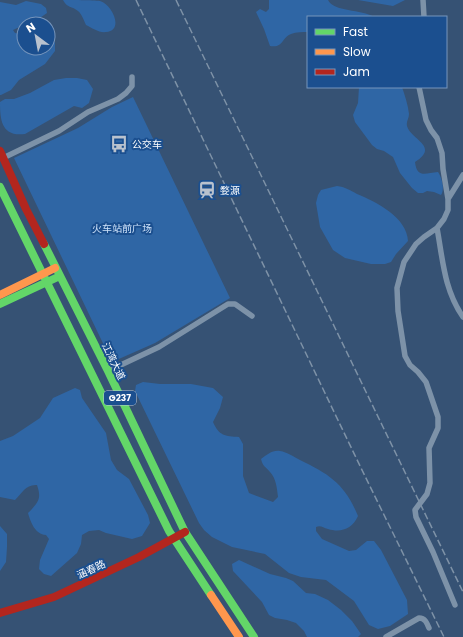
<svg xmlns="http://www.w3.org/2000/svg" width="463" height="637" viewBox="0 0 463 637" font-family="Poppins,'Noto Sans SC',sans-serif">
<style>
.green{fill:#2f66a5}
.lines{fill:none;stroke-linecap:round;stroke-linejoin:round}
.street{stroke:#7d92a8;stroke-width:5.5}
.fast{stroke:#63d668;stroke-width:8}
.slow{stroke:#ff974d;stroke-width:8}
.jam{stroke:#b3261e;stroke-width:8}
.rail{stroke:#7e92a7;stroke-width:1.5;stroke-dasharray:7 3;stroke-linecap:butt}
.labels{text-anchor:middle;stroke-width:4;stroke-linejoin:round;paint-order:stroke}
.shield{fill:#1b4f8f;stroke:#bbcadd;stroke-width:1}
.shield-label{font-size:9px;font-weight:bold;fill:#fff}
.poi-label{font-size:10px;fill:#fff;stroke:#1b4f8f;text-anchor:start}
.park-label{font-size:10px;fill:#cfe3fa;stroke:#1b4f8f}
.street-label{font-size:10px;fill:#fff;stroke:#1b4f8f}
</style>
<rect width="100%" height="100%" fill="#365274"/>
<path class="green" d="M63,0C71,0 93,0 100,1C113,5 124,31 106,32C99,33 92,28 86,25C84,21 82,14 78,11C72,6 67,8 63,0Z
M269,0H328C333,12 362,9 374,17H308V32C303,32 296,32 291,34C281,38 284,48 270,46L264,29L256,12L260,9L266,12L269,9Z
M358,0H405L393,6Z
M26,1L41,4L46,8L47,13L31,24H24V25L13,30L15,33L24,34V48H48V34L52,37L55,43V51L45,64L19,80L11,90L1,95H0V2L16,5Z
M66,78H77L87,80L93,89L89,103L82,108L74,106L25,134C2,137 0,121 0,102L5,99H14L30,93L54,80Z
M359,87H402C405,96 408,105 409,114C409,119 406,121 407,126C411,140 440,146 415,162C417,179 426,173 438,172C442,178 445,189 441,195L434,192L427,191L423,193H418L412,188L400,173L393,157L384,151L377,149L372,145L355,122L353,115L358,103Z
M133,97L230,298L155,343L112,362L14,158L78,128L112,107Z
M337,186C345,187 350,190 357,194C376,202 407,217 408,241L396,254L391,262L385,264H371L345,258L333,250L320,227L316,203L318,195L321,190Z
M143,382L160,384H191L213,388L223,397L220,408L213,422C219,436 225,436 239,437L243,444V476L249,493L273,502L278,497C277,488 276,478 270,472C265,466 263,467 261,459C267,455 272,450 280,451C287,452 294,457 300,460C329,474 345,484 358,516C352,529 341,533 328,529C323,528 321,525 316,527V531L322,539L349,551L356,550L367,541H374L381,550L407,600L408,614L390,626L378,629L369,625L354,601L326,580L301,577L289,573L265,554L232,547L212,537L204,530L199,523L135,391L136,385Z
M75,388L80,390L82,398L106,433L111,460L117,470L129,479L148,515L150,523L142,536L132,539L106,533L99,530L89,531L82,535L81,544L77,553L51,576L44,574L39,569L40,560L49,539L46,535C35,534 31,523 28,513C38,503 42,499 37,485C26,484 22,493 15,500L0,497V441L13,436L40,418L53,398Z
M0,526L7,534V547L6,562L0,571Z
M239,560L270,574L286,578L293,581L306,593L315,594L328,600L341,610L352,621L361,634L358,637H307L304,631L296,623L287,620L275,618L269,615L262,602L233,571L232,564Z"/>
<g class="lines">
<path class="street" d="M423,0L424,17
M419,87L426,120L431,130L437,138L442,153L443,169L448,199
M3,158L59,131L88,112L118,99L126,93L132,86V77
M437,228C443,261 444,289 463,317
M108,371L159,347L228,304H235L252,316
M455,605L433,552L416,517L415,510L427,494L430,483L429,448L438,428V417L426,382L418,372L410,365L405,356L398,311L397,288L404,262L416,244L424,237L437,228L444,219L448,210V199L463,175
M386,637L419,618C425,618 427,623 429,628"/>
<path class="fast" d="M0,187L169,531L211,595
M44,244L108,371L185,532L254,637
M0,304L60,276"/>
<path class="slow" d="M0,295L55,268
M211,595L239,637"/>
<path class="jam" d="M0,151L26,209L44,244
M0,613L54,597L139,557L185,532"/>
<path class="rail" d="M136,0L361,468L444,637
M176,0L463,592"/>
</g>
<defs>
<g id="bus-bare" transform="scale(1.38)"><path d="M-5-6H5V4H4V6H2V4H-2V6H-4V4H-5ZM-3.5-4V0h7V-4ZM-3.5 1.2v1.5H-2V1.2ZM2 1.2v1.5H3.5V1.2Z" fill="#b9c2ce" stroke="#1b4f8f" stroke-width="2.5" paint-order="stroke"/></g>
<g id="station-bare" transform="scale(1.38)"><path d="M-3-6H3Q5-6 5-4V2Q5 4 3 4L4.5 6H3L1.5 4h-3L-3 6H-4.5L-3 4Q-5 4-5 2V-4Q-5-6-3-6ZM-3.5-4v3h7v-3ZM-3.5 1v1.5H-2V1ZM2 1v1.5H3.5V1Z" fill="#b9c2ce" stroke="#1b4f8f" stroke-width="2.5" paint-order="stroke"/></g>
</defs>
<g fill-rule="evenodd">
<use href="#bus-bare" x="119" y="144"/>
<use href="#station-bare" x="207" y="190"/>
</g>
<g class="labels">
<rect class="shield" x="104" y="391" width="32" height="14" rx="3"/>
<g class="shield-label">
<text x="120" y="401">G237</text>
</g>
<g class="poi-label">
<text x="132" y="148">公交车</text>
<text x="220" y="194">婺源</text>
</g>
<g class="park-label">
<text x="122" y="232">火车站前广场</text>
</g>
<g class="street-label">
<text transform="translate(114 361) rotate(64)" y="4">江湾大道</text>
<text transform="translate(91 569) rotate(-25)" y="4">涵春路</text>
</g>
</g>
<rect x="307" y="16" width="140" height="72" fill="#1b4f8f" stroke="#7695bc"/>
<rect x="315" y="29" width="20" height="6" fill="#63d668" stroke="#7695bc"/>
<text x="343" y="36" font-size="12" fill="#ffffff">Fast</text>
<rect x="315" y="49" width="20" height="6" fill="#ff974d" stroke="#7695bc"/>
<text x="343" y="56" font-size="12" fill="#ffffff">Slow</text>
<rect x="315" y="69" width="20" height="6" fill="#b3261e" stroke="#7695bc"/>
<text x="343" y="76" font-size="12" fill="#ffffff">Jam</text>
<g transform="translate(36 36) rotate(328)"><circle r="19" fill="#1b4f8f" stroke="#7695bc"/>
<path d="M0-3L7 15L0 10L-7 15Z" fill="#b9c2ce"/>
<text y="-6" font-size="11" font-weight="bold" text-anchor="middle" fill="#ffffff">N</text>
</g>
</svg>
